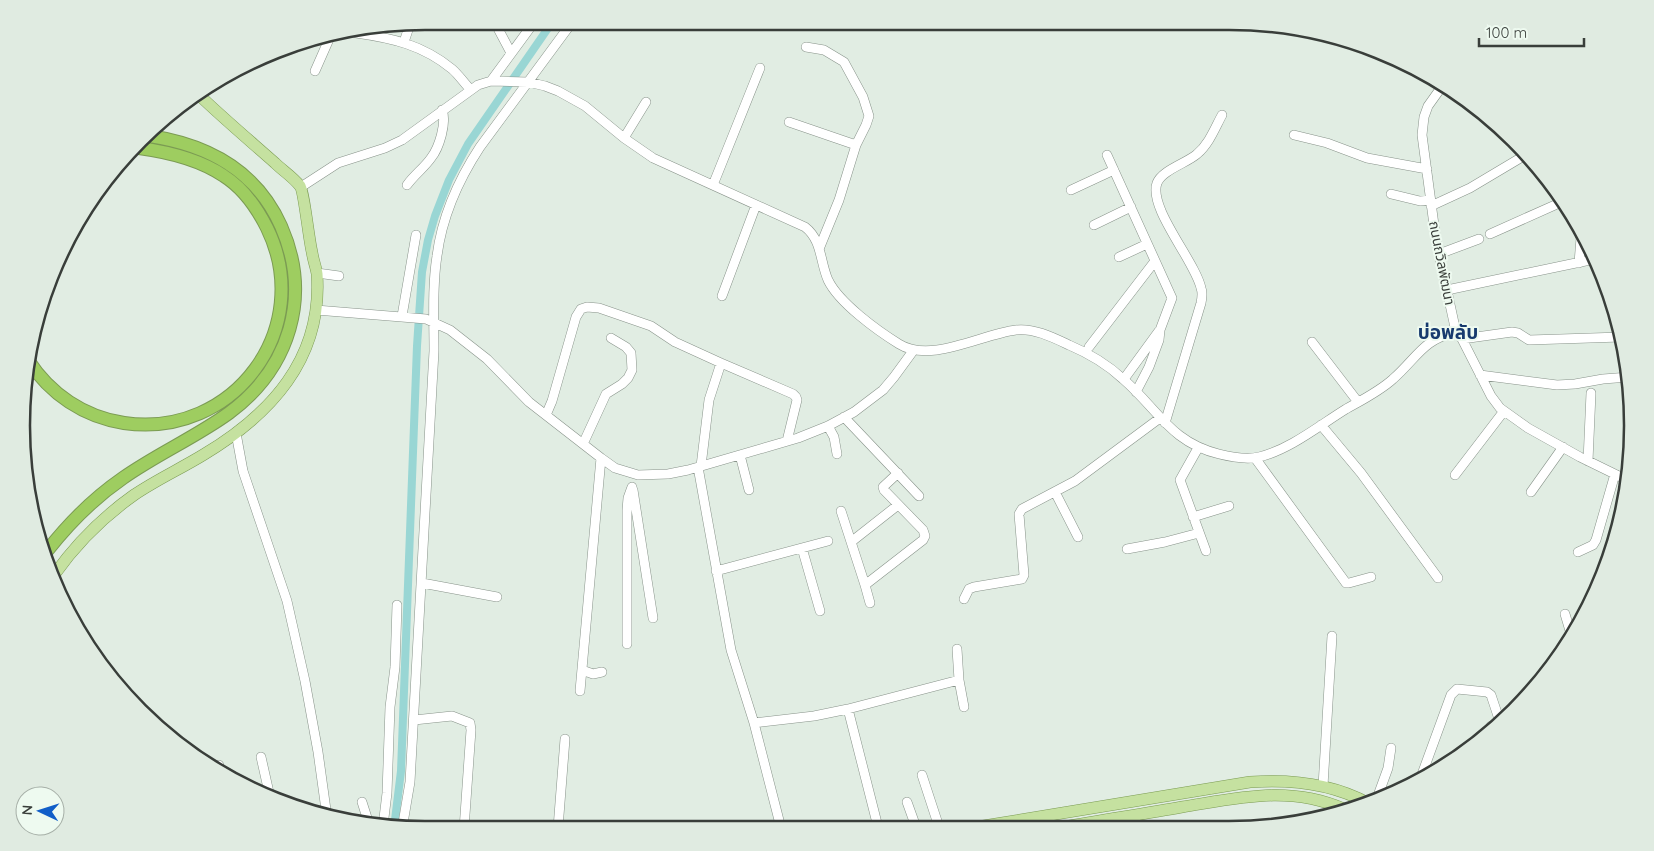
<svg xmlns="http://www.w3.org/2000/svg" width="1654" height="851" viewBox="0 0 1654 851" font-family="Quicksand,'Noto Sans Thai',sans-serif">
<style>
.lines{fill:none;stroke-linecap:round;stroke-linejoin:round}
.canal{stroke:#99d6d4;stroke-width:8}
.minor-casing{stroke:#88938a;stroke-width:10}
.major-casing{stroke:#7b9b53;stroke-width:12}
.highway-casing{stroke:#7b9b53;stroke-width:14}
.minor{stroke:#fff;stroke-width:9}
.major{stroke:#c5e1a0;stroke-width:11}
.highway{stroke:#9ecd60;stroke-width:12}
.labels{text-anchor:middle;stroke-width:4;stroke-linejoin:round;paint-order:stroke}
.street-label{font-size:14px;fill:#393e3a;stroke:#eefaf0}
.district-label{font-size:19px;font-weight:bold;fill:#173a6e;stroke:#eefaf0}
.rim{fill:none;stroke:#393e3a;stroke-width:2.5}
</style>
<rect width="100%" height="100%" fill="#e1ede3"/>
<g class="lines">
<path class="canal" d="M394,828L401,771L417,346L422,272L428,240L435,216L449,180L468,144L553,21"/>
<g class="minor-casing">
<path id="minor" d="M494,21L511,53
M356,33C392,38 423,45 452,69C459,75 464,83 470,89
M404,42L410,24
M806,47L824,50L844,62L863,97L869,116L866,125L856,145L839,200L819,249
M315,71L330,37
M491,81L535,21
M1443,85L1428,106L1424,117L1422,135L1436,240L1456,332L1462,339L1491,396L1500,408L1528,428L1580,457L1627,480
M789,122L856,145
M1294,135L1327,143L1367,158L1427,169
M624,138L646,102
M1107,155L1172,298L1160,330L1159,340L1149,367L1136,392
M407,185C414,175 424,168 431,158C439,148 447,123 442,110
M713,185L760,68
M301,187L338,163L385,148L402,140L478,85L491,81L528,82L545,86L558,91L585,106L624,138L653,158L805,227C822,240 820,262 828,280C839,303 878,331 899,344C931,364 982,334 1016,330C1034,328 1052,337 1069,345C1088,353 1108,365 1123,379C1158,409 1170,442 1219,454C1231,457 1246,460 1259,457C1289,450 1320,425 1346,409C1362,400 1380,391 1393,379C1417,358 1423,339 1456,332
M1071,190L1114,170
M1391,194L1420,201L1431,200
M1431,206L1470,188L1527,154
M1576,220L1581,238L1579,263
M1094,225L1131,207
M1490,234L1555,205
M1439,254L1479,239
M1119,257L1147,244
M317,273L339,276
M1447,290L1595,259
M722,296L756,205
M316,310L426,319L450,330L487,359L529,402L601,458L615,468L638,475L668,474L688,470L798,438L828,426L854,412L883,390L894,377L913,351
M402,316L416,235
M1462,339L1512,332L1518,333L1529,340L1621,337
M1312,342L1358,402
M1089,347L1155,261
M1480,375L1557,385L1575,384L1603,379L1629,377
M1124,379L1159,331
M546,415L552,401L576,317L581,309L587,307L599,308L651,326L675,342L721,363L793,394L796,397L797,400L787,441
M844,417L919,496
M1165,423L1201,303C1202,298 1203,293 1201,288C1195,261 1148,208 1157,183C1162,170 1187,163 1197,154C1209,144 1215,128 1222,115
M1321,425L1361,473L1438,578
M828,426L834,437L837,454
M236,433L243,471L287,601L305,681L318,752L327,817
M583,444L606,394L622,384L628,378L632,370L631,353L626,347L611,338
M1198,448L1180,480L1206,551
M740,455L749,490
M1255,458L1346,583H1349L1371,577
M1588,461L1591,393
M701,466L709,400L721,363
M698,467L731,650L754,723L781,828
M1455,475L1504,411
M1625,479L1629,467
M633,490L653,618
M1055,492L1078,537
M1531,492L1563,447
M841,511L865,585L923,540L925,536L923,530L884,490L883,487L898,473
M1193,517L1229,506
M851,542L898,505
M802,548L820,611
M1127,549L1165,542L1199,533
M1578,552L1593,545L1596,540L1615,474
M716,571L828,541
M422,583L497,597
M865,585L870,603
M964,599L969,589L974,587L1022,579L1024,575L1019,514L1022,509L1075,481L1160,418
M1565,614L1571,634
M627,644V510L628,498L632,487
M957,649L959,680L964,707
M582,670L593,674L602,672
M580,691L601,458
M848,709L878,827
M414,720L452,716L470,723L471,730L464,829
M754,723L814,716L848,709L959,680
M1480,742L1491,726L1502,721
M261,757L270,797
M219,765L220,769
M922,775L939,827
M1421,777L1451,695L1457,689L1487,692L1491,695L1500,722
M1323,786L1332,636
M1376,801L1388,768L1391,748
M362,802L369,824
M907,802L916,827
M383,826L387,793L390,707L395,667L397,605
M558,828L565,739
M402,829L410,782L434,351C434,320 432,287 437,256C442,217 459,179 480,147L573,21"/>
</g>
<g class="major-casing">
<path id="major" d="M54,575C76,544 103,517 134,495C156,480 180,469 203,455C270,415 323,359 317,274C316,267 313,260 312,252C309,241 304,191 300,186C293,177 282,170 275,163C249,140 223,118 199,95
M977,827L1250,782C1291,779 1331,783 1368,803
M1064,827C1103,820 1143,814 1182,807C1239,798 1289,785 1344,809"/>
</g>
<g class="highway-casing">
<path id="highway" d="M28,360C50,394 84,417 124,423C234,439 316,328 267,228C257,208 243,188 224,176C199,159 169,152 139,148
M47,551C69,523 94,498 123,478C157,454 196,437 229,413C290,368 312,296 281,226C256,170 208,145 150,136"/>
</g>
<use href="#minor" class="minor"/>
<use href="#major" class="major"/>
<use href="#highway" class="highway"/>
</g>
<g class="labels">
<g class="street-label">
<text transform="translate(1442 263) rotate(79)" y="5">ถนนถวิลพัฒนา</text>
</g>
<g class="district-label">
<text x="1448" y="339">บ่อพลับ</text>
</g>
</g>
<path d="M0 0H1654V851H0ZM425 30H1229A395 395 0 0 1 1624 425V426A395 395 0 0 1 1229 821H425A395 395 0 0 1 30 426V425A395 395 0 0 1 425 30Z" fill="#e0ebe1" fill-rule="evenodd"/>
<path class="rim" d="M425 30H1229A395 395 0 0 1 1624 425V426A395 395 0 0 1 1229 821H425A395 395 0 0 1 30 426V425A395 395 0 0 1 425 30Z"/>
<g transform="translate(40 811) rotate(274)"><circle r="24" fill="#eefaf0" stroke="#a6afa7"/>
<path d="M0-4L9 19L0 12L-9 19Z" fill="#115ec8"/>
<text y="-8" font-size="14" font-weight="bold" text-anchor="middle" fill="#393e3a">N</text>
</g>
<path d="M1479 38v8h105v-8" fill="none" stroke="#393e3a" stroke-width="2.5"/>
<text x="1486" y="38" font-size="15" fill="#393e3a" stroke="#eefaf0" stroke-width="4" paint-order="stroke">100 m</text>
</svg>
